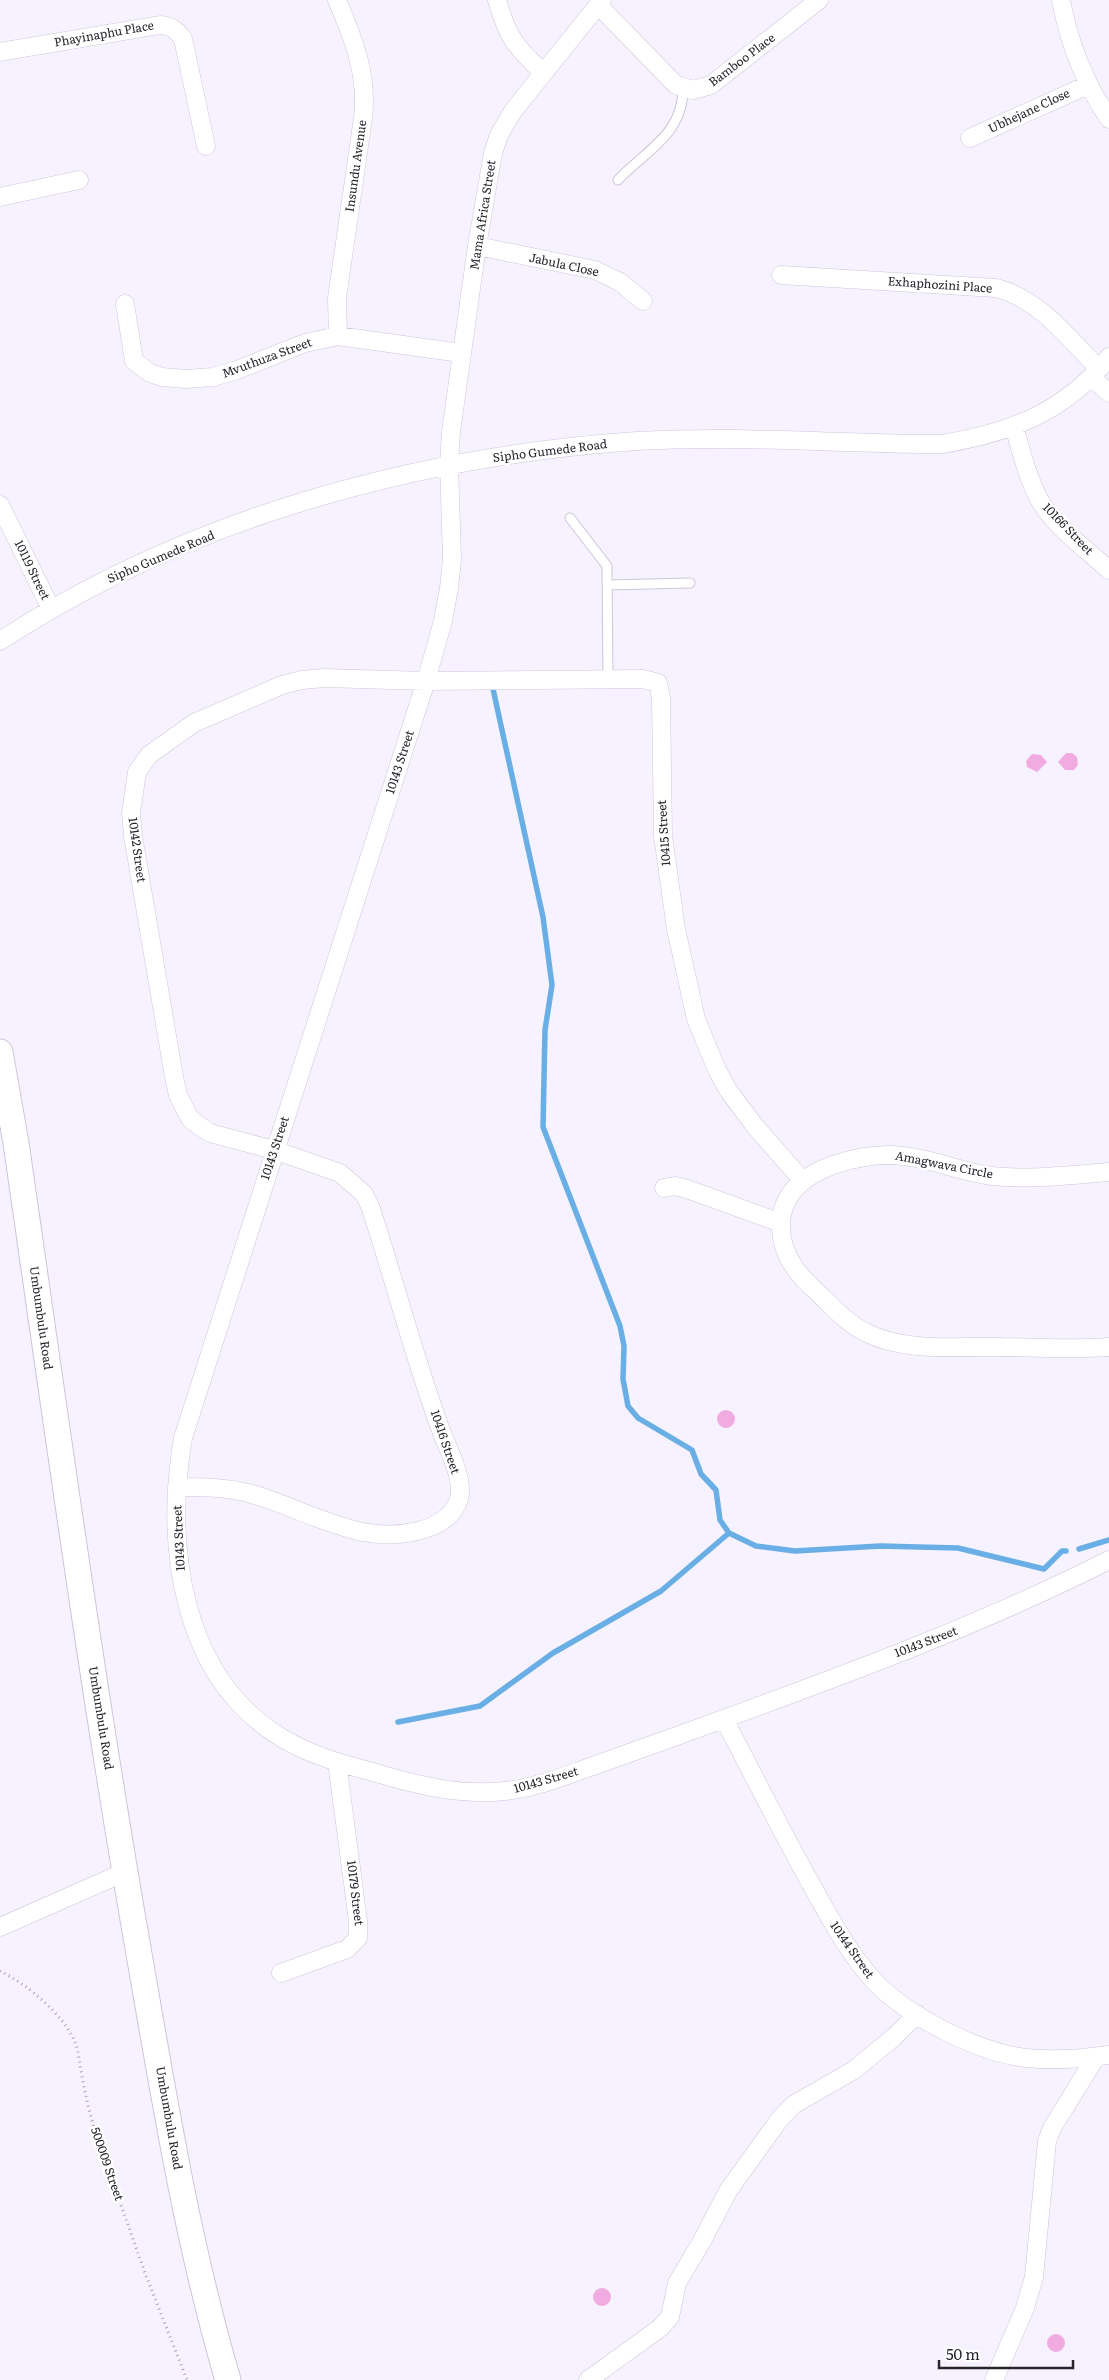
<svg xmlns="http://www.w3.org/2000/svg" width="1109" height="2380" viewBox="0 0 1109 2380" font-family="Literata,serif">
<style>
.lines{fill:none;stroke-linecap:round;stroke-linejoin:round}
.stream{stroke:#69afe5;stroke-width:5.5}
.building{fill:#f1abe0}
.service-casing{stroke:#cec5d9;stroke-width:11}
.minor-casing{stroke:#cec5d9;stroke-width:19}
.secondary-casing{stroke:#cec5d9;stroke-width:27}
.path{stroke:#a8a4af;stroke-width:3;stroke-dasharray:1 4;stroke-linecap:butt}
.service{stroke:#fff;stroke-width:9}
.minor{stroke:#fff;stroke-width:18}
.secondary{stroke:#fff;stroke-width:25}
.labels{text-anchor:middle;stroke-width:5;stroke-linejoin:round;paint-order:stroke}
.street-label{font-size:12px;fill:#27242b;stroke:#fff}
</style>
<rect width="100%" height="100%" fill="#f7f2ff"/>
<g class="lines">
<path class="stream" d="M493,689L543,917L552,985L545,1030L543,1127L620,1326L624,1346L623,1379L628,1406L638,1418L692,1450L701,1474L716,1490L720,1520L729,1533L756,1546L795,1551L880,1546L958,1548L1044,1569L1062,1551H1066
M1079,1549L1109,1540
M398,1722L480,1706L553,1653L661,1591L729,1533"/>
</g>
<path class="building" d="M1066,753H1072L1077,757L1078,765L1074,770H1065L1058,762Z
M1032,754L1041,755L1047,762L1037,772L1027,767L1026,761Z
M717 1419a9 9 0 1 1 18 0a9 9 0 1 1-18 0Z
M593 2297a9 9 0 1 1 18 0a9 9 0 1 1-18 0Z
M1047 2343a9 9 0 1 1 18 0a9 9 0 1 1-18 0Z"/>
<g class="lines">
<g class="service-casing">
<path id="service" d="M618,180C646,150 683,135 683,88
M570,518L607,566L608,679
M608,585L690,583"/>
</g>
<g class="minor-casing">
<path id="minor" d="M337,0C354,40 368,75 363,118L337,298L338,336
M497,0C508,38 515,46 543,73
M602,0L513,111L499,135L493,153L477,246L451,432L449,464L452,559L449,588L443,621L426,681L183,1438C165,1544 180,1677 282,1738C310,1755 342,1764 373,1772C416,1785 460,1796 505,1791C536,1788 564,1776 593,1766C624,1755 654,1744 685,1733C828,1681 973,1629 1109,1560
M1061,0C1069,43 1084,82 1109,119
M598,5L676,85L693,90L711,85L819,0
M0,52L160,25C171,26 176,29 183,39L206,146
M970,138L1088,85
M0,197L79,180
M477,246L595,270L620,282L643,301
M781,275L996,288C1040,299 1069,339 1099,369
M125,304L134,361L150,373L162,377L186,379L213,377L237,370L305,343L338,336L461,353
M1091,377L1109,393
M1014,426C1021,451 1027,476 1039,499C1053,525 1087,550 1109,570
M0,505L51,609
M0,641C186,519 416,456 637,441C738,435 840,444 942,444C1010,433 1065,412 1109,357
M1109,1172C1070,1175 1030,1180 992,1176C961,1172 933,1159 903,1156C881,1153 854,1158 833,1165C806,1175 782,1192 781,1223C780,1251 795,1273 816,1291C831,1305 846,1323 865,1332C905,1353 959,1346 1003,1347C1038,1347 1074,1350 1109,1347
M664,1188L675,1186L687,1189L781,1223
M177,1487C202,1487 227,1487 252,1494C289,1505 325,1524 363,1532C393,1538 448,1534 459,1499C464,1479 449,1451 442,1433C414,1359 395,1281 370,1206L364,1194L340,1173L274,1150L210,1133L191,1120L186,1111L178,1095L174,1077L133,836L131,813L137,772L149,755L194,723L282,685L302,680L324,678L426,681L643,679L658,683L661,698L663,836L676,929L696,1019L717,1070L728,1090L754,1125L802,1180
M724,1719C753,1774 780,1829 811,1884C830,1918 848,1953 875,1982C909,2017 977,2052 1026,2058C1054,2061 1081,2059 1109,2055
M0,1927L125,1872
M281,1973L347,1949L358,1938V1921L337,1762
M588,2380L660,2328L670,2317L677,2283L702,2241L728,2191L779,2120L793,2105L854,2070L894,2037L917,2014
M994,2380L1025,2308L1034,2277L1047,2141L1052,2128L1096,2057"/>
</g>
<g class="secondary-casing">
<path id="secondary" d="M0,1052L16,1143C55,1413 92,1685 139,1954C164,2097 187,2241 228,2380"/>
</g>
<path class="path" d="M0,1971C27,1984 66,2016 76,2045C79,2053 79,2063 81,2071C85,2092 89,2112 95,2131L145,2273L187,2380"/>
<use href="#service" class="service"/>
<use href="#minor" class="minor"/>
<use href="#secondary" class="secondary"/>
</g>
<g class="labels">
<g class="street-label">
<text transform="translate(104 34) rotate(-10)" y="4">Phayinaphu Place</text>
<text transform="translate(742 60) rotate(-37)" y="4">Bamboo Place</text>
<text transform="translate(1029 111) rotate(-25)" y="4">Ubhejane Close</text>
<text transform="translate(356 166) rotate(-82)" y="4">Insundu Avenue</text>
<text transform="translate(483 215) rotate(-81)" y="4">Mama Africa Street</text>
<text transform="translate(564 265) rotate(12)" y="4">Jabula Close</text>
<text transform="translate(940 285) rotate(4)" y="4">Exhaphozini Place</text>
<text transform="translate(267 358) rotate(-20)" y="4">Mvuthuza Street</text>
<text transform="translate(550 451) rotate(-7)" y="4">Sipho Gumede Road</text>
<text transform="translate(1068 529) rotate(46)" y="4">10166 Street</text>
<text transform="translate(161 557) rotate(-23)" y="4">Sipho Gumede Road</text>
<text transform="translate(32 570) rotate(64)" y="4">10119 Street</text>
<text transform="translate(400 762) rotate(-72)" y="4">10143 Street</text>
<text transform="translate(664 833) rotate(-94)" y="4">10415 Street</text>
<text transform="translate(137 850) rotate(82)" y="4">10142 Street</text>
<text transform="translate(275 1148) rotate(-72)" y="4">10143 Street</text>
<text transform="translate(944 1165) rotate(11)" y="4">Amagwava Circle</text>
<text transform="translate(41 1318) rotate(82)" y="4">Umbumbulu Road</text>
<text transform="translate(445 1442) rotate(71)" y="4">10416 Street</text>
<text transform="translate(179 1538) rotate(-93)" y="4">10143 Street</text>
<text transform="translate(926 1642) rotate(-21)" y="4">10143 Street</text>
<text transform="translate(101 1718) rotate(81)" y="4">Umbumbulu Road</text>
<text transform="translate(546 1780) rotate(-16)" y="4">10143 Street</text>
<text transform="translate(355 1893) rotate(83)" y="4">10179 Street</text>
<text transform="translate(852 1950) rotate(55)" y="4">10144 Street</text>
<text transform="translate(169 2118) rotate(80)" y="4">Umbumbulu Road</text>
<text transform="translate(107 2164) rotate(71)" y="4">500009 Street</text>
</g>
</g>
<path d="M939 2360v8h134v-8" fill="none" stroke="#27242b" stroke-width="2.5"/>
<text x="946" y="2360" font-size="15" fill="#27242b" stroke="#ffffff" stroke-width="4" paint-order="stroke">50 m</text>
</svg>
